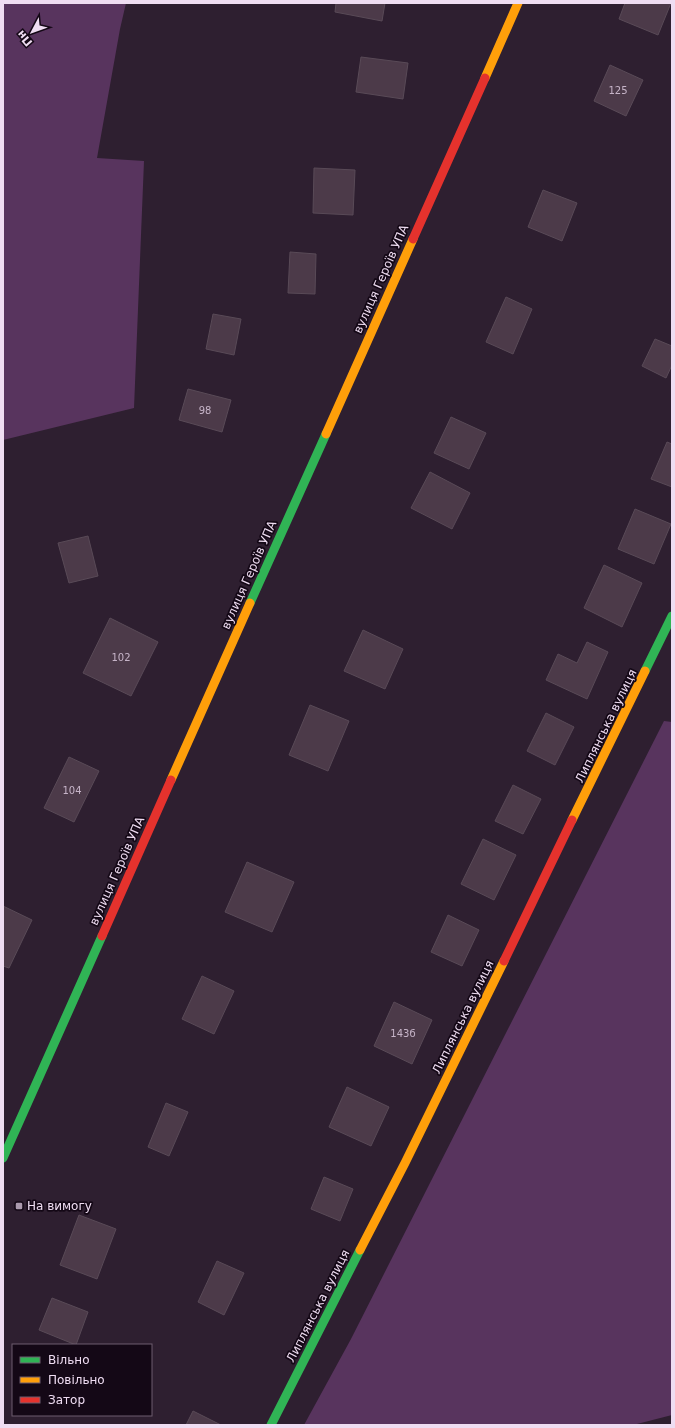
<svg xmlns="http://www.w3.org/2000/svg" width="675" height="1428" viewBox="0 0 675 1428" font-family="'DejaVu Sans',sans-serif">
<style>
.green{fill:#58345e}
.building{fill:#4c3a49;stroke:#594a57}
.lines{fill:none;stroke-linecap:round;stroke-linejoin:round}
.fast{stroke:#30b455;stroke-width:9}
.slow{stroke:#ff9f0a;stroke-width:9}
.jam{stroke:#e5322d;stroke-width:9}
.poi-dot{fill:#ab9aae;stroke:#140816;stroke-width:1.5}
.labels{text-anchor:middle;stroke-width:3.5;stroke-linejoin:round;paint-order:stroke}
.number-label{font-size:10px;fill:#c6b4c8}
.street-label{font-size:12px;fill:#efddf2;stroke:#140816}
.poi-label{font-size:12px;fill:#efddf2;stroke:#140816;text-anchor:start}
</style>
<rect width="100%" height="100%" fill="#2e1f30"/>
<path class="green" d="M3,3H126L120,29L97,158L144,161L134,408L3,440Z
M664,721L672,722V1415L633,1425H304L351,1339Z"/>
<path class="building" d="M336,3H385L382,21L335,12Z
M625,3H671L658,35L619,19Z
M361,57L408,63L403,99L356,92Z
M610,65L643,80L626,116L594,101Z
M314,168L355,170L353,215L313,213Z
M543,190L577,203L562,241L528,227Z
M290,252L316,254L315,294L288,293Z
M506,297L532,309L513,354L486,342Z
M213,314L241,319L234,355L206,349Z
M655,339L672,346V365L666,378L642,366Z
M188,389L231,400L222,432L179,420Z
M451,417L486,433L469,469L434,453Z
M667,442L672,444V487L651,479Z
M430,472L470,493L452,529L411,508Z
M635,509L671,524L654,564L618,549Z
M88,536L98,576L69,583L58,543Z
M604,565L642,583L622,627L584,608Z
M110,618L158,642L131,696L83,673Z
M363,630L403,649L385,689L344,671Z
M587,642L608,652L587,699L546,680L558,654L577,663Z
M310,705L349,721L328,771L289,755Z
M546,713L574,727L555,765L527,751Z
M69,757L99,771L74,822L44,808Z
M513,785L541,799L523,834L495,821Z
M483,839L516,855L494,900L461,884Z
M247,862L294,882L272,932L225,912Z
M3,906L32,920L9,968L3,966Z
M448,915L479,930L462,966L431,952Z
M202,976L234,991L214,1034L182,1019Z
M394,1002L432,1020L412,1064L374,1046Z
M347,1087L389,1107L371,1146L329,1127Z
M166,1103L188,1112L169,1156L148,1147Z
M324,1177L353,1189L340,1221L311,1209Z
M79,1215L116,1229L97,1279L60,1265Z
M217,1261L244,1273L224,1315L198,1302Z
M52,1298L88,1312L76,1345L39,1330Z
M193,1411L221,1425H186Z"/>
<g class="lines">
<path class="fast" d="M250,603L326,434
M645,671L672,616
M3,1158L102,936
M271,1425L360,1250"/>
<path class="slow" d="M485,78L518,3
M326,434L413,239
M171,780L250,603
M572,820L645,671
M360,1250L405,1163L504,961"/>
<path class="jam" d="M413,239L485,78
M102,936L171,780
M504,961L572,820"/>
</g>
<rect class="poi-dot" x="15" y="1202" width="8" height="8" rx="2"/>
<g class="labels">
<g class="number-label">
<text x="618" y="94">125</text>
<text x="205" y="414">98</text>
<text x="121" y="661">102</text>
<text x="72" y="794">104</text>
<text x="403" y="1037">143б</text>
</g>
<g class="street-label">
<text transform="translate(381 279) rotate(-66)" y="4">вулиця Героїв УПА</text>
<text transform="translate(249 575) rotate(-66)" y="4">вулиця Героїв УПА</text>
<text transform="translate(606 726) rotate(-64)" y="4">Липлянська вулиця</text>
<text transform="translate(117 871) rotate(-66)" y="4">вулиця Героїв УПА</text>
<text transform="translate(463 1017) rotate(-64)" y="4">Липлянська вулиця</text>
<text transform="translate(318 1306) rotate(-63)" y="4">Липлянська вулиця</text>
</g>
<g class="poi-label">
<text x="27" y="1210">На вимогу</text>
</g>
</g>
<rect width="675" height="1428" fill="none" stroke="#efddf2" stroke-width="8"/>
<rect x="12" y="1344" width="140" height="72" fill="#140816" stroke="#6c5d6e"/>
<rect x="20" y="1357" width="20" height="6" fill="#30b455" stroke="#6c5d6e"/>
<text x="48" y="1364" font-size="12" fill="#efddf2">Вільно</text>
<rect x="20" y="1377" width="20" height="6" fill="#ff9f0a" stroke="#6c5d6e"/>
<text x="48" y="1384" font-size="12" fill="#efddf2">Повільно</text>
<rect x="20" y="1397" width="20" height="6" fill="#e5322d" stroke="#6c5d6e"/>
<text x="48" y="1404" font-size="12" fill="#efddf2">Затор</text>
<g transform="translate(32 32) rotate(229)" stroke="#140816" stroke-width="3" paint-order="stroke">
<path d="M0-3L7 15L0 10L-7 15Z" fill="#efddf2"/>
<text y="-6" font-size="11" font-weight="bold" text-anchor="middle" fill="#efddf2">Пн</text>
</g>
</svg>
